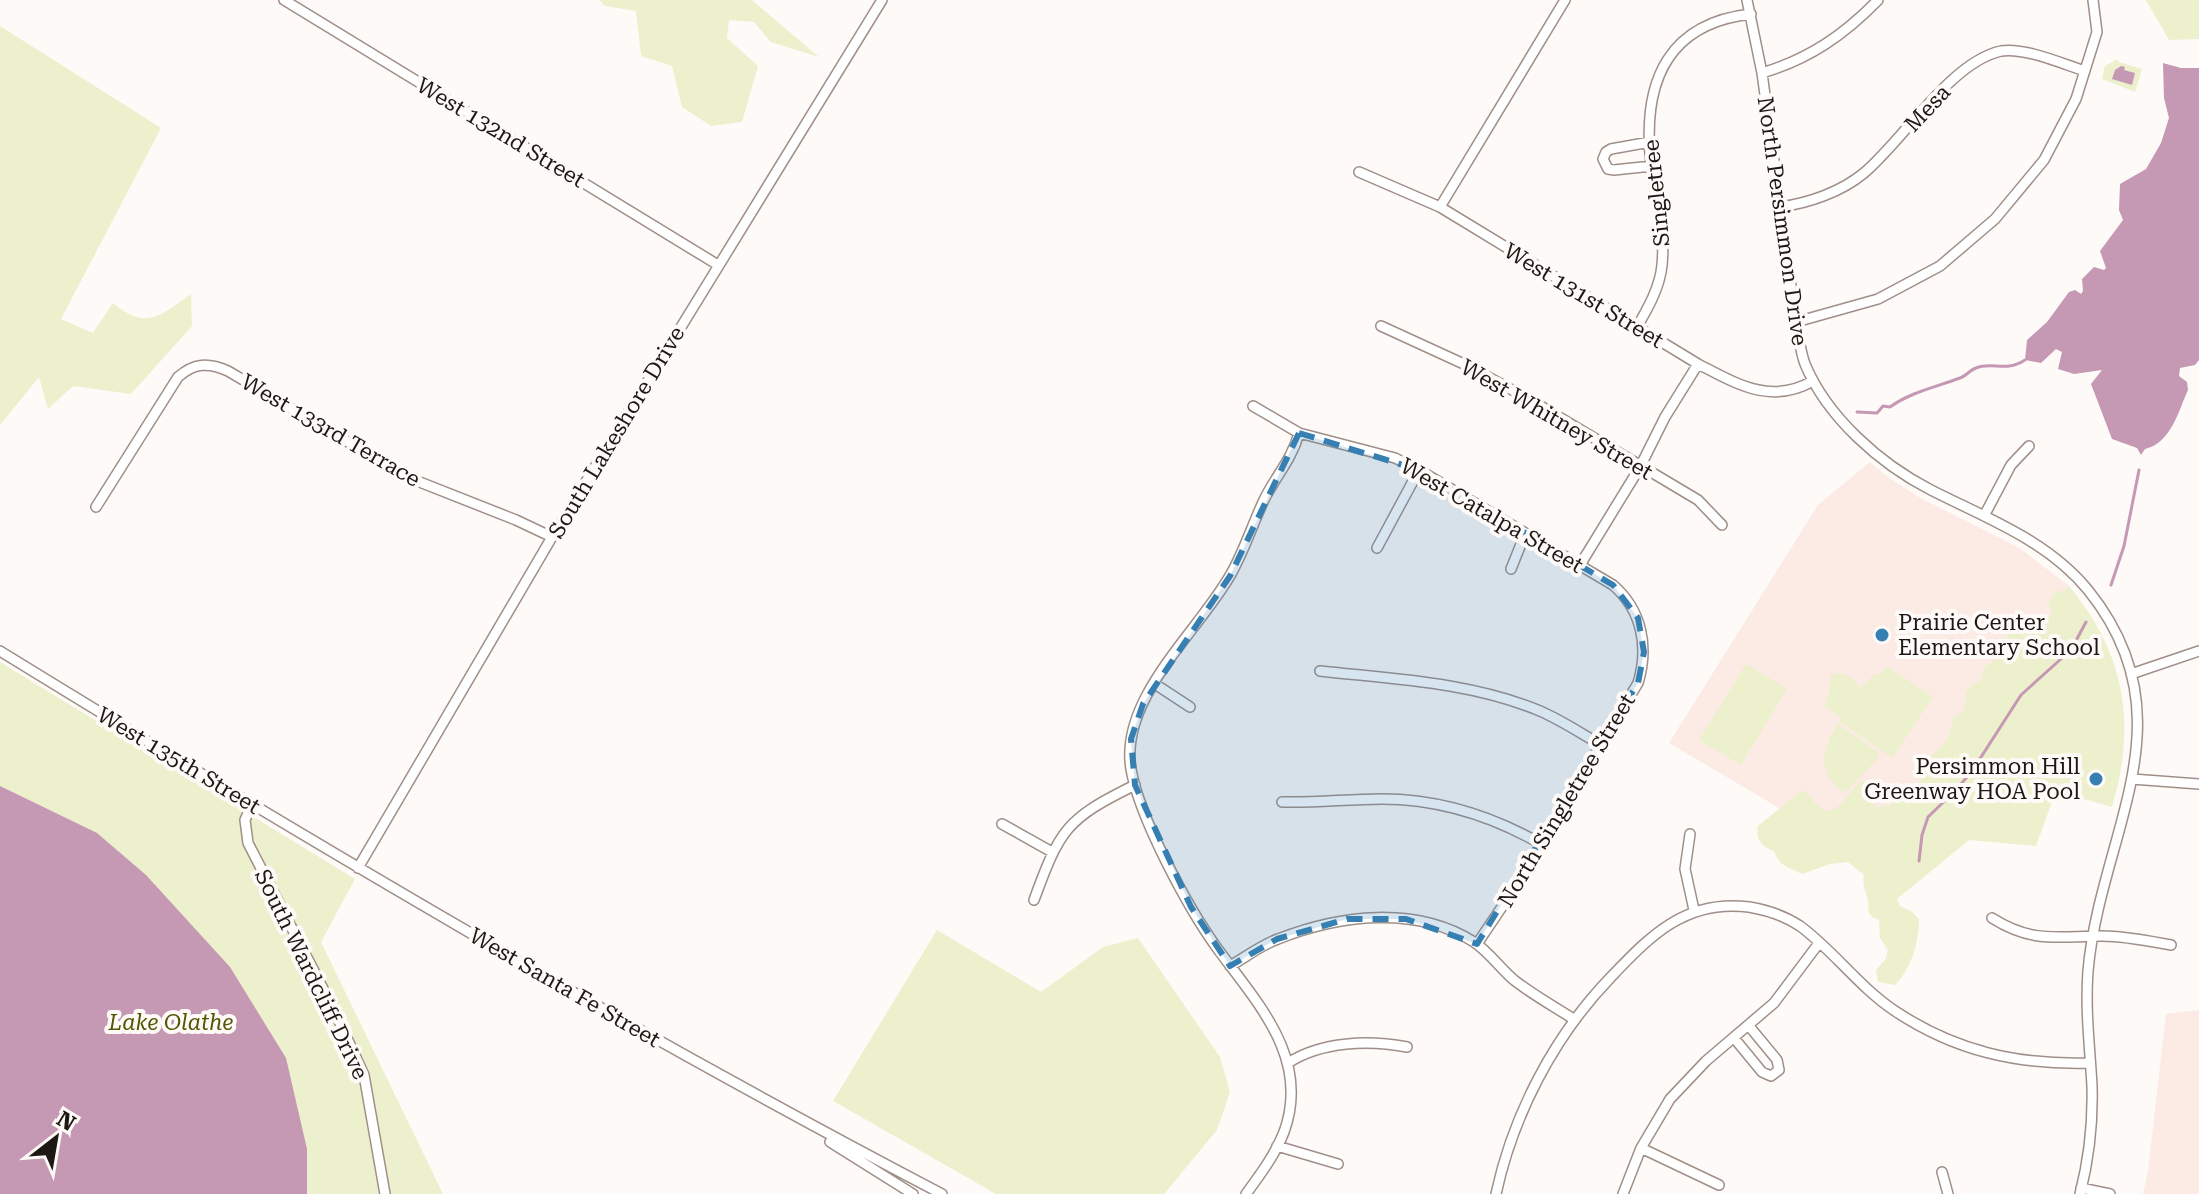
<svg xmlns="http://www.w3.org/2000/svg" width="2199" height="1194" viewBox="0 0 2199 1194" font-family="'Roboto Serif',serif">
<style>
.built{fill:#fbebe4}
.green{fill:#edf0cd}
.water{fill:#c598b4}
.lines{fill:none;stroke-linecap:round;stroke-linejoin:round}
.stream{stroke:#c598b4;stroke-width:3}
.minor-casing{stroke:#a08f88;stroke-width:12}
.minor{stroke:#fff;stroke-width:9}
.marked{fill:#367fb3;fill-opacity:0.2;stroke:#367fb3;stroke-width:6;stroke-dasharray:16 10;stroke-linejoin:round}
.poi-dot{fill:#367fb3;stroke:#fefaf8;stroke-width:3}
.labels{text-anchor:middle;stroke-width:8;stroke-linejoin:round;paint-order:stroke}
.street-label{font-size:22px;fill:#1e1815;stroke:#fefaf8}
.poi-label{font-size:22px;fill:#1e1815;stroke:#fefaf8;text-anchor:start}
.park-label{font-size:22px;font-style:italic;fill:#545602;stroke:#fefaf8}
</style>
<rect width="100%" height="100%" fill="#fefaf8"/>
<path class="built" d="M1870,462L1892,480L1919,497L2021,549L2068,585L1941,798L1796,818L1669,743L1818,505Z
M2199,1010V1194H2143L2148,1170L2166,1014Z"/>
<path class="green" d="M599,0H752L819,57L771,42L754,22L729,20L727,38L758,66L742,122L711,126L682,107L672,66L641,56L636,11L605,6Z
M2146,0H2199V39L2169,40Z
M0,26L161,128L61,319L93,333L113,303C146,331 160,316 191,294L192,326L131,394L73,386L48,409L39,377L0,425Z
M2117,59L2119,62L2142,69L2135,92L2102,79L2105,66Z
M2068,585C2125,653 2137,722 2112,807L2056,791L2036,846L1969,840L1897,899L1900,906L1911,911L1919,919C1919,941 1912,968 1895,985L1878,982L1876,970L1885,960L1888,950L1880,938L1879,920L1872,917L1868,911C1871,899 1861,889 1864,875L1848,862L1830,864L1802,874C1789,867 1779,867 1774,851C1762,847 1755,839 1758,826L1801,791H1805C1811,796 1814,803 1819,807C1836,822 1850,789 1861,781L1869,783L1870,792L1876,807L1891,805L1917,789L1927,760L1947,740L1954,717C1970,710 1964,705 1966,692L1972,684L1981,681L1985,666C2013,652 1999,639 2015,624C2019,620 2027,617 2032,614L2047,619L2052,612L2048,603L2057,590L2064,592Z
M0,662L355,879L321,942L443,1194H0Z
M1746,664L1787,689L1741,765L1699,740Z
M1887,666L1933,697L1892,758L1839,721L1841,717L1824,706L1829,693L1831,675C1843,670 1855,678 1860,688L1876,673L1880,675Z
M1838,724L1878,752L1879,757L1845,793C1817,773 1820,751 1838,724Z
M937,930L1041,992L1103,947L1138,938L1220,1057L1230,1092L1217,1130L1164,1194H996L833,1101Z"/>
<path class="water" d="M2163,63L2181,68H2199V360L2195,365L2180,368L2179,376L2187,382L2188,390C2178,412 2171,443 2145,449L2141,455L2137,448L2112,439L2091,384L2102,370L2074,374L2058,369L2062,352L2056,349L2041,363L2025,360L2027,340L2047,322L2069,292L2075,290L2081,294L2083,291L2082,279L2094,267L2104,270L2106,268L2100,251L2123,220L2119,210L2120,184L2146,169L2161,143L2169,118L2164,98Z
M2121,66L2125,67L2124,70L2135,73L2132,85L2112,79L2115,70Z
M0,786L97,833L146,875L230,967L286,1058L307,1149V1194H0Z"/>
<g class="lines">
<path class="stream" d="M1857,412L1877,413L1883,406L1890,407C1911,392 1936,387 1960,378C1966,376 1970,370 1976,368C1993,361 2005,373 2025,360
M2111,585L2124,546L2139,470
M1919,861L1922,835L1928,817L1958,788L1974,768L2021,695L2071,650L2086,622"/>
<g class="minor-casing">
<path id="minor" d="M284,0L718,265
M1747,0L1762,73L1796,322C1799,336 1800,351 1805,364C1827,417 1880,464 1931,490C1986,518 2047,540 2088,590C2193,720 2100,833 2088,971C2085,1010 2090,1048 2092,1086C2093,1122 2089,1159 2080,1194
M1762,73C1809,59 1844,35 1878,0
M1650,142L1611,149L1606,152L1603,159L1608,169L1614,170L1652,166
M1359,172L1440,207L1698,364C1737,384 1770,405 1813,381
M1440,207L1565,0
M1780,207C1809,203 1841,192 1864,173C1904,139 1951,62 2001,51C2024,47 2063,64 2085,71
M1796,322L1878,299L1940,266L1995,219L2044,160L2076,99L2097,32L2093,0
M1381,326L1466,365L1527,398L1698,500L1722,525
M1637,327C1648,308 1660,287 1662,265C1666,228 1653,191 1650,154C1644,79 1670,23 1751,14
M1253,406L1299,433L1395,458L1419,470L1613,585C1642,610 1649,647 1638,683L1514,889L1477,944
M96,507L178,377C194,363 208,362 228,371L407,477L516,520L552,537
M1984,516L2011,465L2029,446
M1377,548L1419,470
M1580,565L1640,467L1665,417L1698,364
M1511,569L1525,534
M0,651C309,841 621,1026 942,1194
M1320,671C1393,679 1471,682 1540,711C1561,720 1580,733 1600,744
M2131,674L2199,651
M1155,684L1190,707
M2132,779L2199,784
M1282,802C1316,803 1348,799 1382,799C1439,799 1492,816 1541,844
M252,804L245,820L248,843L334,1010L364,1075L385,1194
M1002,824L1052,852
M1690,834L1685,869L1694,910
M358,868L552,537L882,0
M1034,900C1060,829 1066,819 1135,785
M1992,918C2033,944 2058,936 2102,936C2125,936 2149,941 2171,945
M1230,966C1246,957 1261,945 1278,939C1339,915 1415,905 1474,942C1489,952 1500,968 1514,980C1533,995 1555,1007 1575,1020
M1734,1038L1762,1072L1771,1076L1779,1070L1777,1060L1749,1026
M1288,1063C1322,1041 1369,1040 1407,1047
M830,1142L913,1194
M1277,1146L1338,1164
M1641,1148L1719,1185
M1942,1172L1948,1194
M2081,1188L2110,1194
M1246,1194C1260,1175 1275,1155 1284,1132C1311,1058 1257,1003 1217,948C1188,908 1139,817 1131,769C1119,698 1199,631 1231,574C1244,551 1252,526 1263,502C1274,478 1292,460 1299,433
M1496,1194C1513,1115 1554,1036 1611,977C1651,935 1686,899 1749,907C1767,910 1785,916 1800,926C1834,951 1859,987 1895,1011C1955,1051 2017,1065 2089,1063
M1623,1194L1641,1148L1670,1099L1706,1061L1774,1003L1819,943"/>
</g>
<use href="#minor" class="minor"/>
</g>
<path class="marked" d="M1299,433L1419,470L1613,585L1638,618L1644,652L1638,683L1477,944L1406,919H1347L1277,939L1230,966L1191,907L1135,785L1131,739L1143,704L1230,576Z"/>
<g class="poi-dot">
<circle cx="1882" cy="635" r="8"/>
<circle cx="2096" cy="779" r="8"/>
</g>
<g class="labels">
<g class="street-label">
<text transform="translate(1927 108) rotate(-47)" y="8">Mesa</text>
<text transform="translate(501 132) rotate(31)" y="8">West 132nd Street</text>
<text transform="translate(1656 193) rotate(-96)" y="8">Singletree</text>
<text transform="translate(1783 221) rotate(82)" y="8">North Persimmon Drive</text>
<text transform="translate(1584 295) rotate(31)" y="8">West 131st Street</text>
<text transform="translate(1557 419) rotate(30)" y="8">West Whitney Street</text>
<text transform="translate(331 430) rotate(30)" y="8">West 133rd Terrace</text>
<text transform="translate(616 432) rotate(-59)" y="8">South Lakeshore Drive</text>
<text transform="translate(1492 515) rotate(30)" y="8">West Catalpa Street</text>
<text transform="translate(179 760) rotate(31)" y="8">West 135th Street</text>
<text transform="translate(1566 800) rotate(-59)" y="8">North Singletree Street</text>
<text transform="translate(312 974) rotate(64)" y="8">South Wardcliff Drive</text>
<text transform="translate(565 987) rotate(30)" y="8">West Santa Fe Street</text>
</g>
<g class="poi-label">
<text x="1898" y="630">Prairie Center<tspan x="1898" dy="25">Elementary School</tspan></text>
<text x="2080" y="774" text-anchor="end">Persimmon Hill<tspan x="2080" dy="25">Greenway HOA Pool</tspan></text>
</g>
<g class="park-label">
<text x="171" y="1030">Lake Olathe</text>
</g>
</g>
<g transform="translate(56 1138) rotate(31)" stroke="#fefaf8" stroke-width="6" paint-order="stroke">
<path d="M0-6L14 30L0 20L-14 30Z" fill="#1e1815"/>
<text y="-12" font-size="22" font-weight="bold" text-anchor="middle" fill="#1e1815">N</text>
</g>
</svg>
